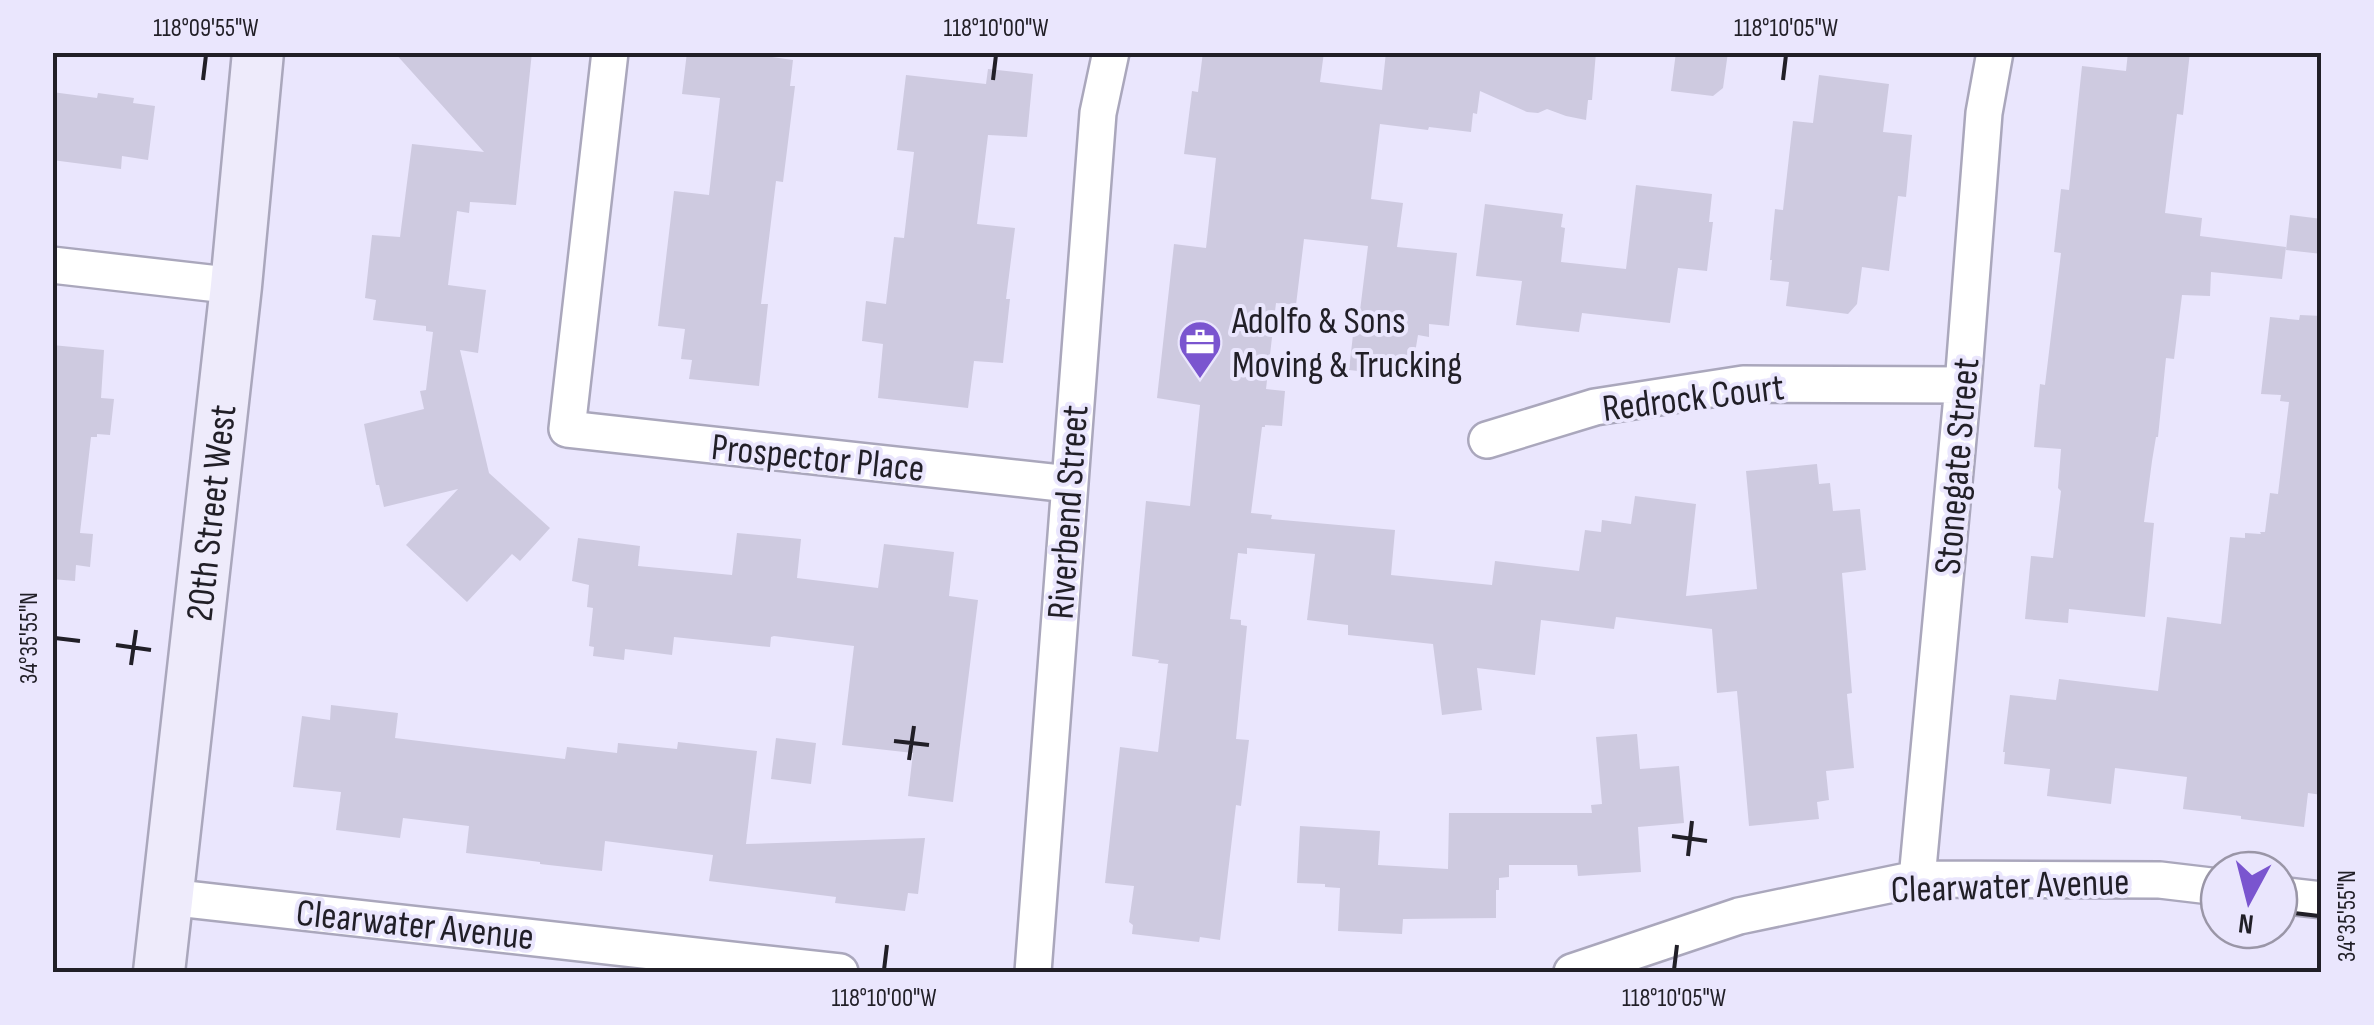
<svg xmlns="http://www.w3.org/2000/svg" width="2374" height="1025" viewBox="0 0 2374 1025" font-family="'Sofia Sans Condensed',sans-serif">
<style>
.building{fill:#cecae0}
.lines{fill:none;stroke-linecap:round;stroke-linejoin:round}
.street-casing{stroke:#aaa7bc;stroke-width:40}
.secondary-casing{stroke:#aaa7bc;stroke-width:55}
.street{stroke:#fff;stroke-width:35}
.secondary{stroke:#eeebfb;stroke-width:50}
.ticks{fill:none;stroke:#211f27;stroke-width:4}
.labels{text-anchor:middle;stroke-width:8;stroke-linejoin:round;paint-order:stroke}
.poi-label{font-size:38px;fill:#211f27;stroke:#eae6fd;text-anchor:start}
.street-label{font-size:38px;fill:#211f27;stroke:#eae6fd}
.neatline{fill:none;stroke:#211f27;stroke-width:4}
.ticks-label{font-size:25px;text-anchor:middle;fill:#211f27}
</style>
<rect width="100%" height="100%" fill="#eae6fd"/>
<path class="building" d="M394,52H532L516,205L470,202L469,213L457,211L448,285L486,290L478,353L460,350L489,473L550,528L520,561L512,554L467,602L406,545L458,489L384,507L379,485H376L364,424L424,409L420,391L426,390L433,332L426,331V326L373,320L376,300L365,298L372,235L400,237L412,144L484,152Z
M687,52H765V56L793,60L790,86H795L783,182L776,181L761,304H768L759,386L689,379L692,360L681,359L685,329L658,326L674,191L709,195L720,98L682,94Z
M1203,52H1324L1320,82L1382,90L1386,52H1596L1592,100H1588L1586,120L1566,116L1547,109L1538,113L1527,112L1480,91L1477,114L1473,113L1471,132L1429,127L1428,130L1380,124L1371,199L1403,203L1397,247L1457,253L1449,326L1429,324V337L1418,335L1411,377L1349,370L1354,326L1358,327L1368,246L1304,239L1296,305L1276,303L1266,389L1285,391L1282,426L1265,425V427H1262L1251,513L1272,515L1271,519L1395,530L1391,575L1492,585L1495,561L1579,571L1585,530L1601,532L1602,520L1631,524L1635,496L1696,504L1686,596L1757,589L1746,471L1817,464L1819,484L1830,483L1833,511L1860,509L1866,570L1842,573L1852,693L1847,694L1854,768L1826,771L1829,800L1817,802L1819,819L1749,826L1737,691L1717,693L1712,629L1616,617L1614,629L1541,620L1535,675L1477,668L1482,710L1442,715L1433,644L1348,635V625L1307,620L1315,554L1247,548V554L1238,553L1230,619L1241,620V625L1247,626L1236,739L1249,740L1241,806L1236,805L1220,940L1200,937L1199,942L1132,934L1133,925L1129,922L1134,886L1105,883L1120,747L1158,752L1168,664L1158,663L1159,660L1132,656L1146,501L1190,506L1200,405L1157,398L1174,244L1206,248L1216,158L1184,154L1192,91L1198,92Z
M1676,52H1728L1723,88L1713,96L1671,91Z
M2128,52H2190L2183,115L2177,114L2165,213L2202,218L2200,236L2286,247L2282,279L2211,272L2210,296L2182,295L2174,359L2166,358L2158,437H2156L2152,461L2144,522L2154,523L2145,617L2069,609L2068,623L2025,619L2031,556L2053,558L2061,491L2058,488L2061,449L2034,447L2040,384L2045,385L2061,253L2054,252L2061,189L2069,190L2082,66L2126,71Z
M988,69L1033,74L1027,137L988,135L977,224L1015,228L1006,299H1010L1003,363L974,361L968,408L878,398L883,344L862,341L866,301L886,304L894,237L904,238L914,152L897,150L906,75L986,84Z
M1819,75L1889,84L1883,132L1912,135L1906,197L1898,196L1889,271L1862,267L1857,304L1848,314L1786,306L1789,282L1770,280L1772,260H1770L1775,209L1783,210L1793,121L1813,123Z
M52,92L97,98L98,93L134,98L133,103L155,106L148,160L122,156L121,169L52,160Z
M1636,185L1712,194L1709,222H1713L1707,271L1678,268L1670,323L1582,313L1579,332L1516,325L1522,281L1476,276L1485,204L1563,214L1561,227L1565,228L1561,262L1626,269Z
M2290,215L2322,219V254L2286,250Z
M2300,315L2322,316V795L2308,793L2304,827L2241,819V816L2183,809L2187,777L2115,768L2111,804L2047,796L2050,769L2004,764L2005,752H2003L2010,695L2056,700L2059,679L2158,691L2167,617L2221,624L2230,537L2245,538V533L2261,534L2260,532H2265L2270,493L2278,494L2289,402L2280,401L2281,395L2261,394L2270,317L2299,320Z
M52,345L104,350L101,398L114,399L110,435L97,434V437H91L80,533L93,534L90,567L76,565L75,581L52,579Z
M737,533L801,539L797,578L878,588L884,544L954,552L949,596L978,600L953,802L908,796L913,753L842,745L854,646L774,636L771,637L770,647L674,637L672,655L625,649L624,660L593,656L594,647L589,646L593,608L587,607L589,585L572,581L578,538L640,546L638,566L732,575Z
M331,705L398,713L395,738L565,759L567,747L617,753L618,743L677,749L678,742L757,751L746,844L925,838L918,894L908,893L905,911L835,903L836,897L709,881L713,855L605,841L602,871L540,864V862L466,853L469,826L403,818L400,838L336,830L341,792L293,787L302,716L330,720Z
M1637,734L1640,769L1679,766L1684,823L1638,827L1641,872L1578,876L1577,865H1509V877L1499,878V890H1496V918L1403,919L1402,934L1338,931L1340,888L1325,887V884L1297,883L1300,826L1380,831L1378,865L1448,869L1449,813H1592L1591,805L1602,804L1596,737Z
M776,738L816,743L811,784L771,779Z"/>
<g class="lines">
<g class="street-casing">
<path id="street" d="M610,52L567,429L1069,484
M52,265L236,286
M1487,440L1595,407L1743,384L1963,385
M1917,879L1963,385L1984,113L1995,52
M2279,895L2322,900
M168,897L840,972
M1033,972L1098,113L1111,52
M1572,972L1739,916L1917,879L2160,880L2219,887"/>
</g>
<g class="secondary-casing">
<g id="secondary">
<path id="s1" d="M159,972L236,286L258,52"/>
</g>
</g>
<use href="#street" class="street"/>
<use href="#secondary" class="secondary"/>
</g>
<path class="ticks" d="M203,80L206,55M993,80L996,55M1783,80L1786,55M55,638L80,641M116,645L151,650M131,665L136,630M894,741L929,745M909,760L914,726M1672,836L1707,841M1688,856L1692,821M2294,913L2319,916M884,970L887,945M1674,970L1677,945"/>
<defs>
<g id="office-pin" transform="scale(2.25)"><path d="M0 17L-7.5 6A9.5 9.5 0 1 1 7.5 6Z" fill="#7a55cf" stroke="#eae6fd"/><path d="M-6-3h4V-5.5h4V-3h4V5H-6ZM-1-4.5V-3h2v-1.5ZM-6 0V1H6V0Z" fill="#fff"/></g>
</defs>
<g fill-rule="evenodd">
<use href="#office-pin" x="1200" y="342"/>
</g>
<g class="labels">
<g class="poi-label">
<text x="1232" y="333">Adolfo &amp; Sons<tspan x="1232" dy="44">Moving &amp; Trucking</tspan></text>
</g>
<g class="street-label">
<text transform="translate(1693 397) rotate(-7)" y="13">Redrock Court</text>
<text transform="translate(818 457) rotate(6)" y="13">Prospector Place</text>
<text transform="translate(1956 466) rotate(-85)" y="13">Stonegate Street</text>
<text transform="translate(1067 512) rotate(-86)" y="13">Riverbend Street</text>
<text dy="13" stroke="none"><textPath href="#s1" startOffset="462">20th Street West</textPath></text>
<text transform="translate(2010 885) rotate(-2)" y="13">Clearwater Avenue</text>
<text transform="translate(415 924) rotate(6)" y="13">Clearwater Avenue</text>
</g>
</g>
<rect width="2374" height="1025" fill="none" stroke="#eae6fd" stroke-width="110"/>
<g transform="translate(2249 900) rotate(187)"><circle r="48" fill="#eae6fd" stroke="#9a96a7" stroke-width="2.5"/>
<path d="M0-8L18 38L0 25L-18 38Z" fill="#7a55cf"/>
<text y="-15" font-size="28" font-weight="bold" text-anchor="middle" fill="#211f27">N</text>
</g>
<rect x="55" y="55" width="2264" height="915" class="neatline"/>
<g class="ticks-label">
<text x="206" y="36">118°09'55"W</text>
<text x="996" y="36">118°10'00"W</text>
<text x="1786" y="36">118°10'05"W</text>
<text transform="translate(28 638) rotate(-90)" y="9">34°35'55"N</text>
<text transform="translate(2346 916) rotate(-90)" y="9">34°35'55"N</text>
<text x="884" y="1006">118°10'00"W</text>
<text x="1674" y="1006">118°10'05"W</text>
</g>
</svg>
